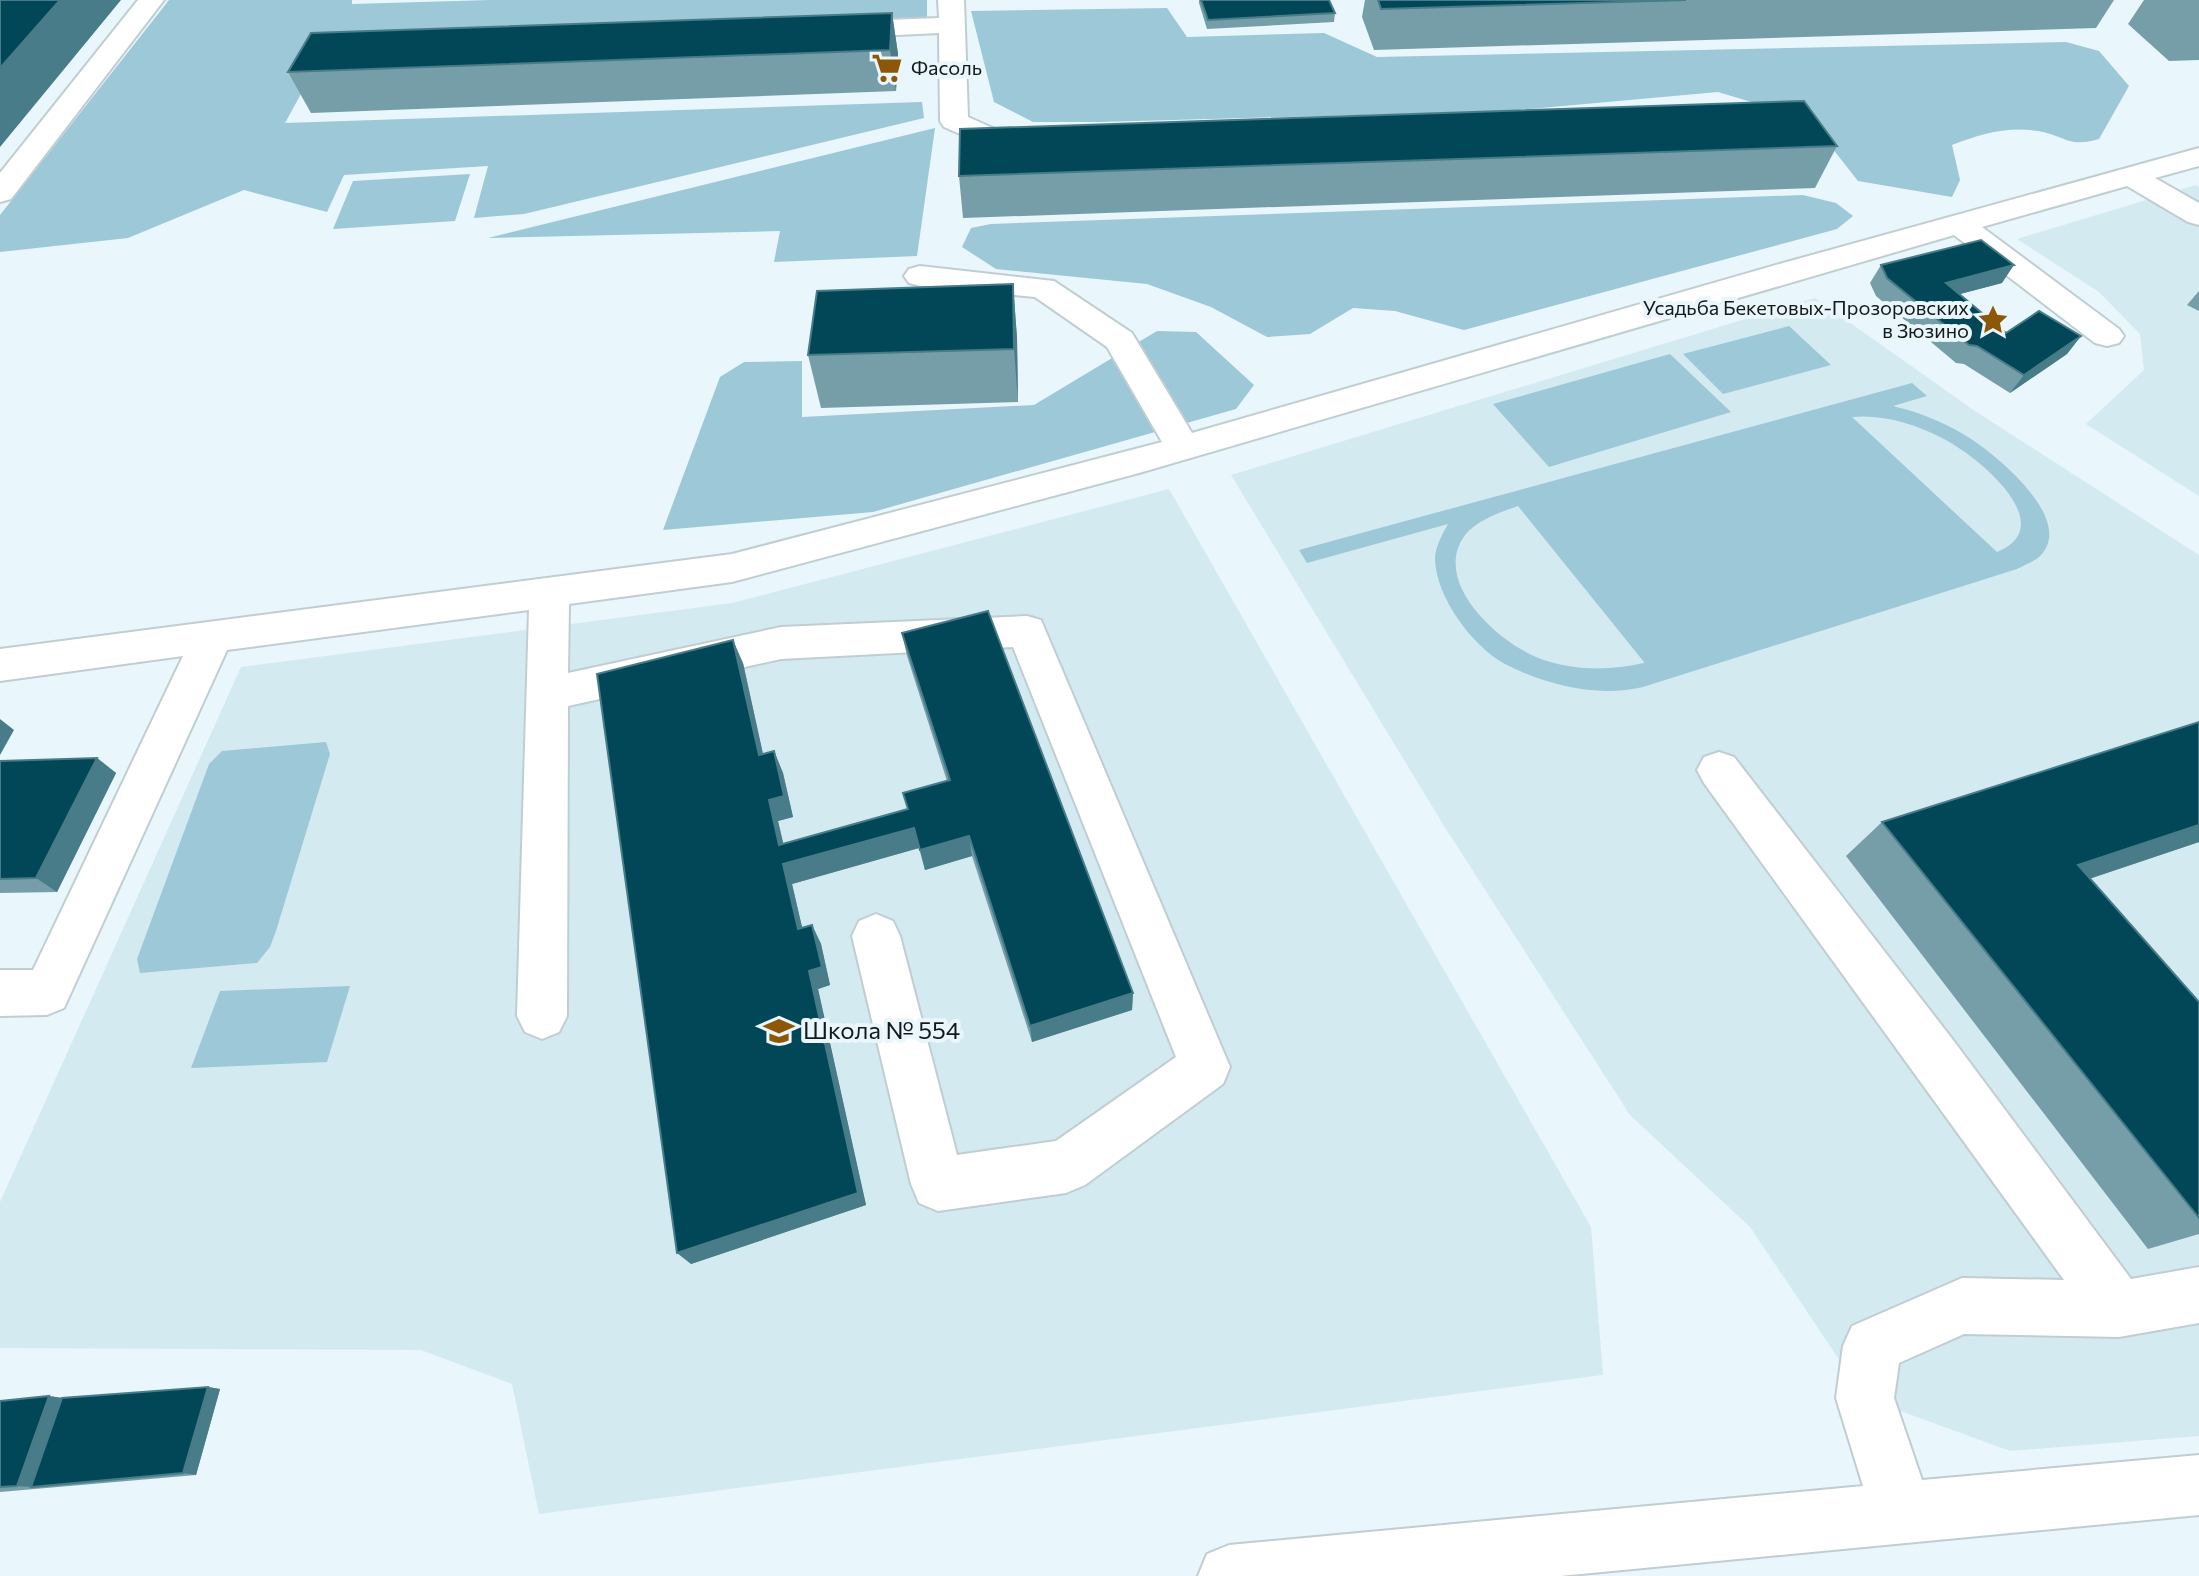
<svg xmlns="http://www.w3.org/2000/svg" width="2199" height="1576" viewBox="0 0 2199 1576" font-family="Commissioner,sans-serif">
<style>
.built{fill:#d4eaf1}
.green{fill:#9cc8d7;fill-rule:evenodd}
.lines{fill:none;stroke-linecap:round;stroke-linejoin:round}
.minor-casing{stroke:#c0cdd1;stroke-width:4}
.minor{fill:#fff;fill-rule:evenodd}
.wall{fill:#769ea9}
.shaded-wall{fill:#477c88}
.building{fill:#024757;stroke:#477c88;stroke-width:2}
.labels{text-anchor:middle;stroke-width:8;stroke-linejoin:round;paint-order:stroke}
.far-poi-label{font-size:20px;fill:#14191a;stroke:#e9f6fb;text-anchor:start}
.poi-label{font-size:24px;fill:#14191a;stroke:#e9f6fb;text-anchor:start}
</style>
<rect width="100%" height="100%" fill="#e9f6fb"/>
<path class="built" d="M2196,185L2199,187V496L2086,424L2144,370L2140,334L2099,292L2017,239Z
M1815,298L1972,409L2199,555V1436L2010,1451L1865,1398L1750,1227L1630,1115L1446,829L1231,475Z
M1169,489L1591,1227L1603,1375L539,1514L512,1384L421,1350L0,1348V1202L241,667L732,603Z"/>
<path class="green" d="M169,0H352V4L491,0H927V20L329,43L285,123L922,102L924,118L524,214L474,218L488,166L344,175L327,212L244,190L128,238L0,252V215Z
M1167,8L1187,37L1324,33L1377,57L2066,42L2099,51L2129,86L2099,139C2068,148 2066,136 2038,131C2008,126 1980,134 1952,145L1960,180L1952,197L1858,181L1825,139L1782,111L1718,92L1507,111L1100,122H1033L994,102L971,11Z
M935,128L917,256L774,262L780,231L488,238Z
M470,174L455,221L333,229L353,181Z
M1803,195L1836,203L1853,216L1837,229L1464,330L1395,311L1353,308L1310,334L1267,337L1211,307L1147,284L996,269L962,247L971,228L991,224Z
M1789,326L1831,365L1723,394L1683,354Z
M1157,331L1196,332L1254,385L1236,409L873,512L663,530L720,377L744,362L802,361V417L1034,405Z
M1670,354L1731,412L1549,467L1493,404Z
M1912,383L1927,396L1893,406C1918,412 1941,421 1963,434C1991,450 2079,520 2039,557C2033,562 2024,565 2017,569L1643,687C1597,698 1546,685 1505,664C1472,646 1436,597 1435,559C1435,547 1443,533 1448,524L1307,563L1299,550ZM1852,417C1883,414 1915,424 1942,438C1975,454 2063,525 1997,552ZM1518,506L1644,662V663C1613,670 1578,671 1547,661C1505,649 1429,584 1465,535C1477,520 1501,512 1518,506Z
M326,742L330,754L276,931L270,947L257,963L140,973L137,959L209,764L222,751Z
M350,986L327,1062L191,1068L220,991Z"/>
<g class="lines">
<g class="minor-casing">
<path id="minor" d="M138,0H164L11,199L0,202V173Z
M938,0H964L968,117L995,129L1037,132L1041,138L1037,144L990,147L944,127L940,121L939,33L836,38L827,35L823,30L827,25L836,22L939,18Z
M2199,148V166L2155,178L2199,203V225L2188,222L2127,186L1982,227L2119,329L2124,336L2119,343L2107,346L2095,343L1954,235L1139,473L732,582L569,604L568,673L781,627L1027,616L1041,620L1230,1067L1223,1084L1085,1185L1066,1193L938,1211L919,1203L911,1184L852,936L859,921L876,914L893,921L900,936L957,1155L1056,1141L1176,1057L1013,647L781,659L568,706L567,1016L559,1032L542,1039L525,1032L517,1016L529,610L227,650L64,1008L47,1015L0,1016V970H33L183,656L0,681V649L732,554L1162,442L1107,347L1035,297L920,286L909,283L904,276L909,269L920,266L1054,281L1132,333L1192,433L1783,263Z
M1719,752L1734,757L1953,1040L2131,1279L2199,1267V1323L2119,1337L1964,1334L1899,1363L1894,1398L1922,1480L2199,1455V1515L1560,1576H1198L1207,1554L1229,1545L1863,1486L1836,1398L1843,1346L1852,1326L1962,1278L2064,1280L1704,783L1697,770L1704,757Z"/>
</g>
<use href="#minor" class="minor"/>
</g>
<path class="wall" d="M1199,0H1329L1335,13L1334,22L1207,29L1199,3Z
M1365,0H2114L2096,28L1374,50L1362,17Z
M2144,0H2199V60L2169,61L2128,24Z
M892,13L898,54L896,91L311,113L288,72Z
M1837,146L1815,188L963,218L959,176Z
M1881,265L2002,283L1959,294L2006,333L2081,336L2067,354L2010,393L1964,364L1956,363L1876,296L1870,283Z
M1013,284L1017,338L1018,402L821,408L808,355Z
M2199,291V311L2187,305Z
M902,633L1133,993L1132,1010L1032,1042L972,856L925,870L919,848L792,884L802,928L812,925L821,944L830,985L818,989L866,1205L691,1264L743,663L763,754L774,751L783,773L793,817L778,821L783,844L908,809L947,781L907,656Z
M2199,722V842L2089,879L2199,1002V1234L2148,1249L1846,856L1882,822Z
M97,758L116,773L57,892L0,893V761Z
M208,1387L220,1389L196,1475L0,1492V1401L49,1396L62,1398Z"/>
<path class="shaded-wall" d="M60,0H121L0,147V68Z
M892,13L898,54L896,91L890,50Z
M2014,265L2002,283L1934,301L1946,283Z
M1013,284L1017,338L1018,402L1014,349Z
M2081,336L2067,354L2010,393L2024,375Z
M733,640L743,663L768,777L759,755Z
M0,719L14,730L0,755Z
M774,751L783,773L793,817L778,821L788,863L914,828L919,848L792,884L807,948L798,929L769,800Z
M97,758L116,773L57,892L36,878Z
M2199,825V842L2032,898L2078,865Z
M969,836L972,856L925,870L920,850Z
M812,925L821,944L830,985L818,989L866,1205L691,1264L677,1253L809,971Z
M1133,993L1132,1010L1032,1042L1030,1026Z
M208,1387L220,1389L196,1475L183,1473Z
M49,1396L76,1400L31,1487L17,1486Z"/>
<path class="building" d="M0,0H60L0,68Z
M1201,0H1329L1335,13L1208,20Z
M1378,0H1686L1381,9Z
M892,13L890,50L288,72L311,33Z
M1804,101L1837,146L959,176L960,129Z
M1981,240L2014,265L1946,283L2006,333L2039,311L2081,336L2024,375L1977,346L1969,345L1887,278L1881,265Z
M1013,284L1014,349L808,355L817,291Z
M988,611L1133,993L1030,1026L969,836L920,850L914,828L783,864L798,929L812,925L822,967L809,971L858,1193L677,1253L597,674L733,640L759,755L774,751L784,796L769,800L779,845L908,809L903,793L950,780L902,633Z
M2199,722V825L2078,865L2199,1002V1218L1882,822Z
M97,758L36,878L0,879V761Z
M208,1387L183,1473L31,1487L62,1398Z
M49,1396L17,1486L0,1487V1401Z"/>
<defs>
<g id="supermarket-bare" transform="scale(2.4)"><path d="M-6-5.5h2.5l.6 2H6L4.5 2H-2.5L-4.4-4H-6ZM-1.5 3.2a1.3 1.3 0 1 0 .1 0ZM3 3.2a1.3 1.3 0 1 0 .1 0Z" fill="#8c5805" stroke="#e9f6fb" stroke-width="2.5" paint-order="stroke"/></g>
<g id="sight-bare" transform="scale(2.4)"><path d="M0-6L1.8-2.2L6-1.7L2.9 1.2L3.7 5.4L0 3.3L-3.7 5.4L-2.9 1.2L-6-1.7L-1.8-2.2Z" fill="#8c5805" stroke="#e9f6fb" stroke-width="2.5" paint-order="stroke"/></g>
<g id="school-bare" transform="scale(2.4)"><path d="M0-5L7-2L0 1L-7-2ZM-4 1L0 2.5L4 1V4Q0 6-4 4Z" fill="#8c5805" stroke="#e9f6fb" stroke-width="2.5" paint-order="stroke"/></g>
</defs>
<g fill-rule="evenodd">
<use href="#supermarket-bare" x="887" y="68"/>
<use href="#sight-bare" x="1993" y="320"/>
<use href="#school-bare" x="779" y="1031"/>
</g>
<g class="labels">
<g class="far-poi-label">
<text x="911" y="75">Фасоль</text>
<text x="1969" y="315" text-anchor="end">Усадьба Бекетовых-Прозоровских<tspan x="1969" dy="23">в Зюзино</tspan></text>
</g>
<g class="poi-label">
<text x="803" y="1039">Школа № 554</text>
</g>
</g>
</svg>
